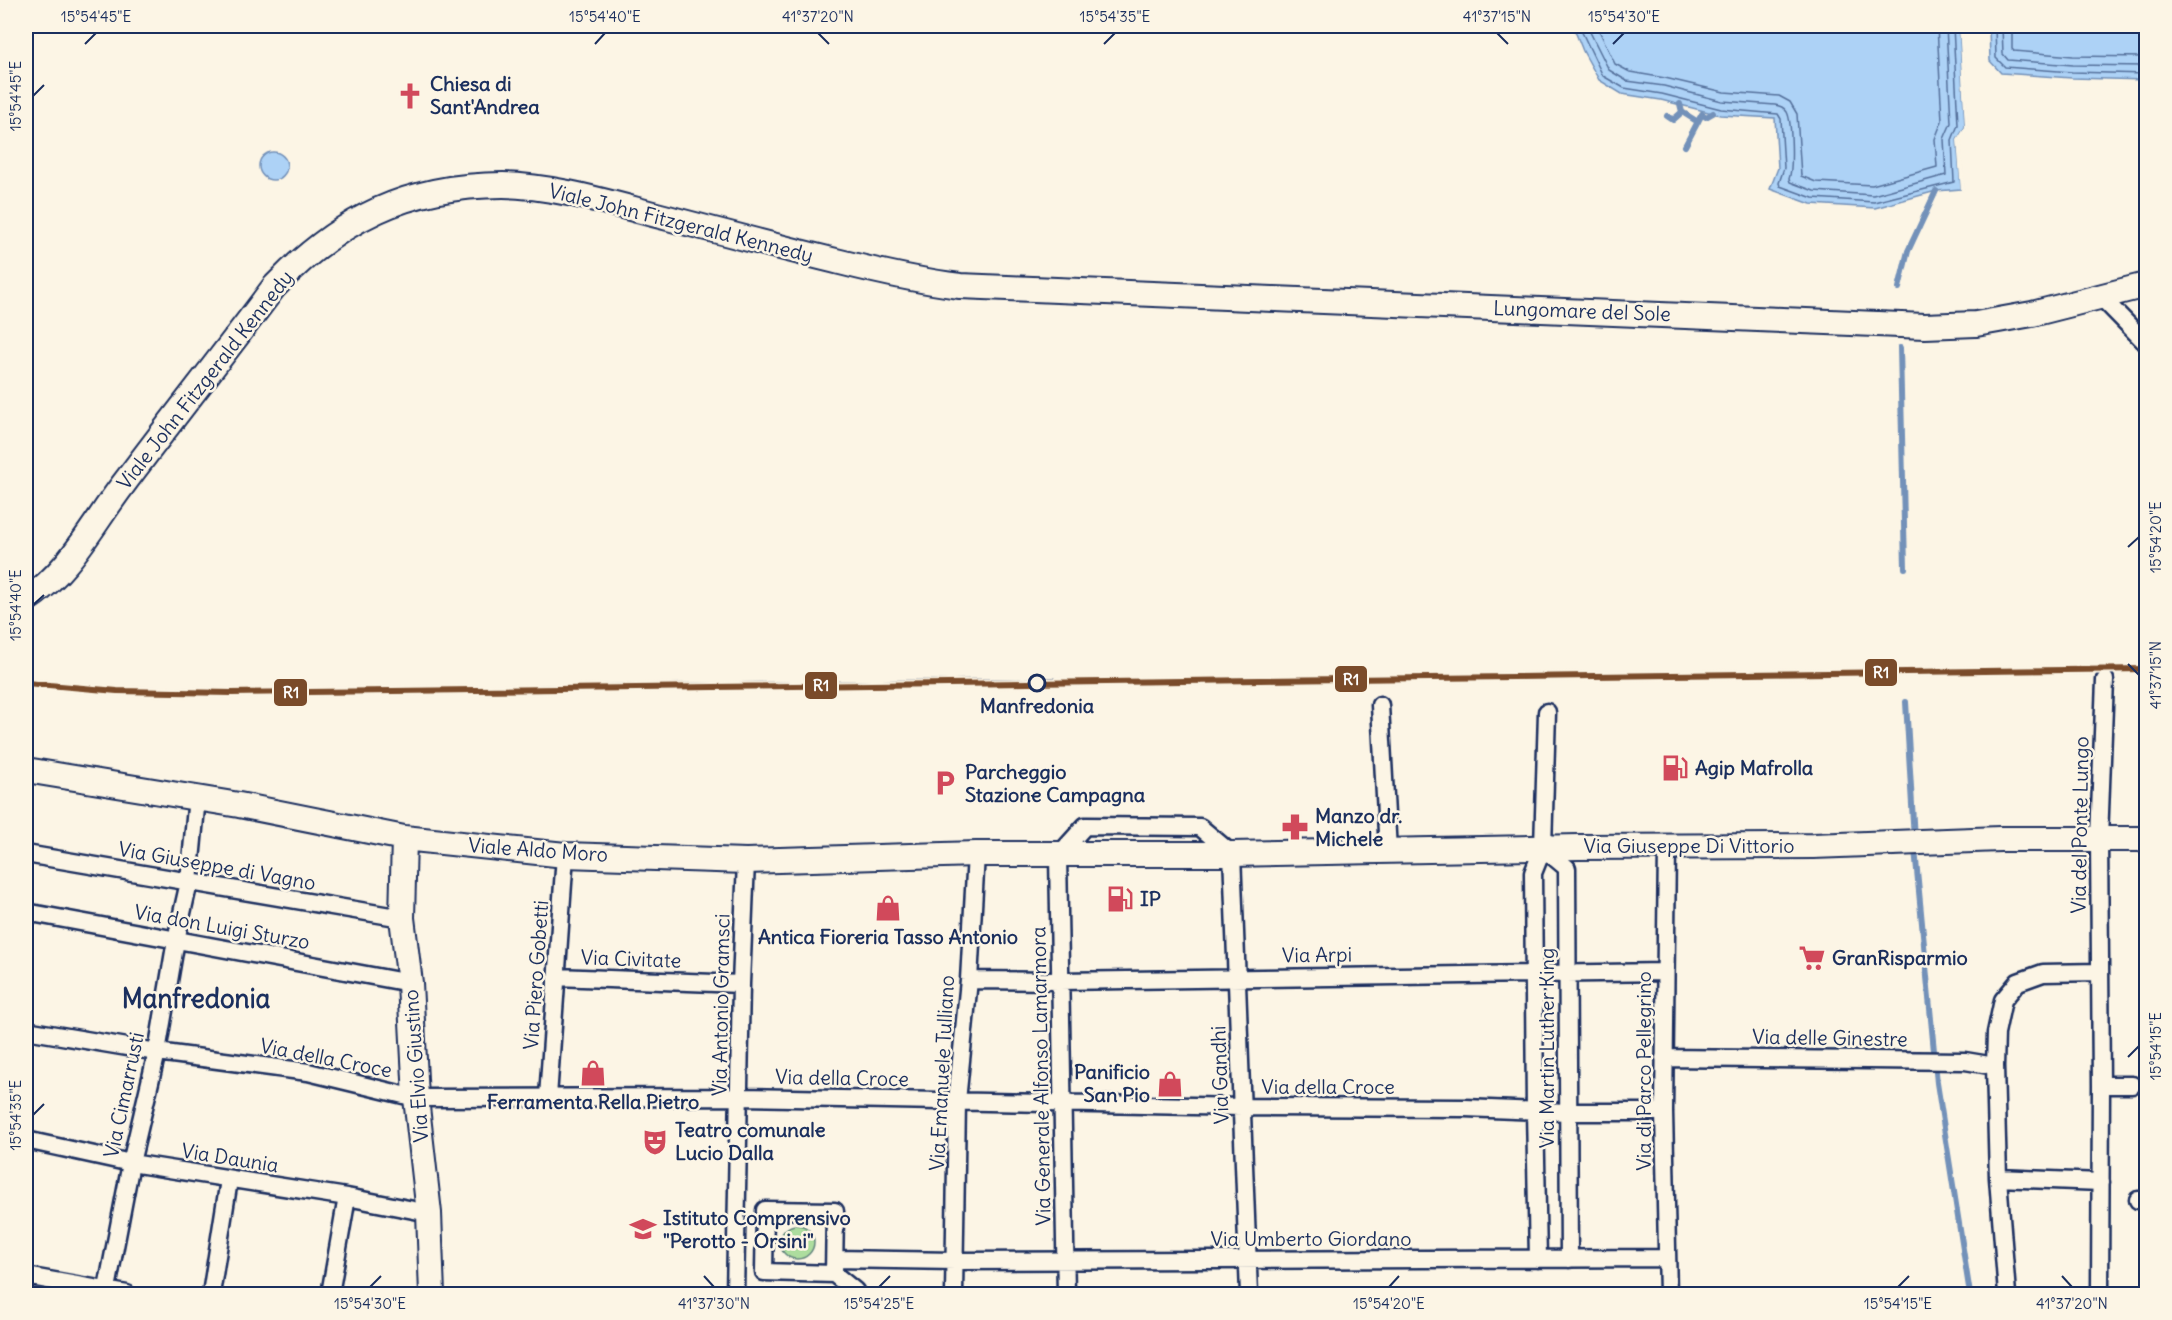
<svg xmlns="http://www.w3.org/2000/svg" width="2172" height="1320" viewBox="0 0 2172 1320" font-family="Delius,sans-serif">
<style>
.green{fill:#addd9e;stroke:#64867e;stroke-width:1.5}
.water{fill:#add2f6;stroke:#7391b9;stroke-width:1.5}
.pier{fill:#fcf5e5}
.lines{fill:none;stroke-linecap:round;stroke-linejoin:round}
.shore{stroke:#55709b;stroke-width:1.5}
.stream{stroke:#7391b9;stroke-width:6}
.street-tunnel{stroke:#cfcdca;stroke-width:16;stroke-dasharray:16 8;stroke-linecap:butt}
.street-casing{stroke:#1b2f5e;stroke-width:21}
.secondary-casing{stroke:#1b2f5e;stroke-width:28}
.street{stroke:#fcf5e5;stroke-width:16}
.secondary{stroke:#fcf5e5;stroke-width:24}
.rail-casing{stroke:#1b2f5e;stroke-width:7}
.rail{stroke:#fcf5e5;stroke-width:4.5;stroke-dasharray:14;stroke-linecap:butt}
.rail-1-casing{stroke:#fcf5e5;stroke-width:10}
.rail-1{stroke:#7a4b2a;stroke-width:6}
.ticks{fill:none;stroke:#1b2f5e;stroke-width:2}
.stop-dot{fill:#fcf5e5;stroke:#1b2f5e;stroke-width:3}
.labels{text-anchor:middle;stroke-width:5;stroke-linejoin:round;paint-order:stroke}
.poi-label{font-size:20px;font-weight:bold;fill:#1b2f5e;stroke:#fcf5e5;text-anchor:start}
.street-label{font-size:20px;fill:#1b2f5e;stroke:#fcf5e5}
.stop-label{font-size:20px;font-weight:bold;fill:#1b2f5e;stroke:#fcf5e5}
.district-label{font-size:26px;font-weight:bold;fill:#1b2f5e;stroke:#fcf5e5}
.line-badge{stroke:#fcf5e5;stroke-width:2}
.badge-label{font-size:16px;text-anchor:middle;font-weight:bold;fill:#fff}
.neatline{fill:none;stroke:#1b2f5e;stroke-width:2}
.ticks-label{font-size:15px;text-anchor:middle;fill:#1b2f5e}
</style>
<rect width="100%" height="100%" fill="#fcf5e5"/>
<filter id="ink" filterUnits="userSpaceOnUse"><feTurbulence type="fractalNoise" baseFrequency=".0167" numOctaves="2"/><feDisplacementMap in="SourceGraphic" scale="12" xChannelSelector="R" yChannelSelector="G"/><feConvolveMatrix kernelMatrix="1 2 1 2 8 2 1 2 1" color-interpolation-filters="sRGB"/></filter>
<g filter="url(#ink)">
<path class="green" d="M780 1242a17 17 0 1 1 34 0a17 17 0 1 1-34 0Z"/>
<path class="water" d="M1573,26H1959L1965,127L1957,140L1961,189L1936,191L1875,208L1811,204L1770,189L1778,168L1775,118L1720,115L1661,100L1622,94L1599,80L1583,51Z
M1989,26H2146V80L2072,78L2001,73L1990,61Z
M259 166a14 14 0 1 1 28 0a14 14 0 1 1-28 0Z"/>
<path class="pier" d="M1959,26H1962L1968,127L1961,141L1964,189L1961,192L1957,140L1965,127Z"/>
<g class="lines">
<path class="shore" d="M1579,26L1603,76L1624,88L1662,94L1721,109L1778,114L1781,119L1784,168L1779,183L1780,186L1813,198L1874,202L1954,182L1952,140L1958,125L1953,26
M1587,26L1609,70L1627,81L1664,86L1722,101L1775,105C1780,106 1784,107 1787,112C1792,121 1793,169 1789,179L1790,182L1814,191L1873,195L1946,175L1944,139L1951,123L1946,26
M1597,26L1615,64L1630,72L1665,78L1724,92L1779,96L1790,102L1797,114L1801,176L1816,182L1872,185L1937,167L1935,139L1942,121L1937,26
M1995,26L1996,58L2005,67L2072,72L2146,74
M2002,26L2003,54L2008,60L2073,65L2146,66
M2012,26V49L2014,51L2073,56L2146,57"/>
<path class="stream" d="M1682,112L1698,122
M1667,116L1673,120L1682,112L1680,104
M1685,146L1702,114L1706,117L1713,113
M1899,288L1908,251L1936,191
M1900,348L1905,568
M1906,702L1914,839
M1915,849L1937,1083L1970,1294"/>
<path class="street-tunnel" d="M2132,1085H2146"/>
<g class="street-casing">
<path id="street" d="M2102,298L2146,343
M1380,705L1388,851
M1667,847L1664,1112L1668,1294
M1543,848L1567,868L1569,1259
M26,854L402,918
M26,912L410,983
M556,977L741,984
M969,980L1060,981L1665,972
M26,1030L157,1052L308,1072L416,1098L740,1097L1242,1107L1465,1108L1568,1112H1664
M1664,1058L1965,1061L1995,1066
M2101,1085H2132
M548,1097L565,855
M26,1140L131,1163L347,1197L429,1213
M1998,1178L2101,1182
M2138,1200H2146
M835,1259L955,1261L1667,1258
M1538,1259L1535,1111L1533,873L1543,848L1547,712
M834,1274L835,1211L765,1210L764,1272L834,1274L855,1291V1294
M26,1276L127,1294
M106,1294L131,1163L157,1052L176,940L189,882L197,797
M211,1294L229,1180
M330,1294L347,1197
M735,1294L741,984L746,861
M954,1294L957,1101L969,980L976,854
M1066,1294L1058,856L1085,826L1200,827L1232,854L1249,1294
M2007,1294L1998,1178L1995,1066L1996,1033L2003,1000L2018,982L2043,973L2099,972
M2100,1294L2101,1085L2099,839L2105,680"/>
</g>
<g class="secondary-casing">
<path id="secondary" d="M26,600C68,573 92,526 122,486C172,419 224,354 274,287C339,219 408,185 503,185C557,186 616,205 668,218C725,233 782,248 840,262C880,272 919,281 960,286L1925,326L1976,324L2032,314L2146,285
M26,770L239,805L404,838L565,855L746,861L976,854H1232L1579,847L1813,846L2000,839H2146
M404,838L402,918L410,983L416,1098L429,1213L432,1294"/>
</g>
<use href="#street" class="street"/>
<use href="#secondary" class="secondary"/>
<g class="rail-casing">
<path id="rail" d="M26,683L117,691L232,693L1053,681"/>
</g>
<use href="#rail" class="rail"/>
<g class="rail-1-casing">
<path id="rail-1" d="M26,683L117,691L232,693L2146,669"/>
</g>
<use href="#rail-1" class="rail-1"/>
</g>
</g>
<path class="ticks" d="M818,33L829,44M1497,33L1508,44M85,44L96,33M595,44L605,33M1104,44L1115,33M1613,44L1624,33M33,96L44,85M2128,547L2139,537M33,605L44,595M2128,664L2139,675M2128,1057L2139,1046M33,1115L44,1104M704,1276L714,1287M2062,1276L2072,1287M370,1287L381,1276M879,1287L890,1276M1389,1287L1399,1276M1898,1287L1909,1276"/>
<defs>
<g id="church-bare" transform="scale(2.07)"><path d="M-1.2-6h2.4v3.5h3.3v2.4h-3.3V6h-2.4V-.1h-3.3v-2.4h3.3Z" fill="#d1495b" stroke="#fcf5e5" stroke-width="2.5" paint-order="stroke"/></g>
<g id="fuel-bare" transform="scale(2.07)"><path d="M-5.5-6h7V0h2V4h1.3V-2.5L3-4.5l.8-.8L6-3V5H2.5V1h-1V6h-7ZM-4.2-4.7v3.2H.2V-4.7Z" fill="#d1495b" stroke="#fcf5e5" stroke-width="2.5" paint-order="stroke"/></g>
<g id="parking-bare" transform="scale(2.07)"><path d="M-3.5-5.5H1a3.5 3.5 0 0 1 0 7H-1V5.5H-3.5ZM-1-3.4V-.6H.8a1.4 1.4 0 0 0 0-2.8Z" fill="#d1495b" stroke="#fcf5e5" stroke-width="2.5" paint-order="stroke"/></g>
<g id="pharmacy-bare" transform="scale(2.07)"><path d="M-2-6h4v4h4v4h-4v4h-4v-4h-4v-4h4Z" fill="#d1495b" stroke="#fcf5e5" stroke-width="2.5" paint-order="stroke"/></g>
<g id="shop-bare" transform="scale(2.07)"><path d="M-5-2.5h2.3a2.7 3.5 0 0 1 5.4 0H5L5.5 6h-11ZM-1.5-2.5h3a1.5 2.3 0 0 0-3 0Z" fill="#d1495b" stroke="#fcf5e5" stroke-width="2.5" paint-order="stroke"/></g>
<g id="supermarket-bare" transform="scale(2.07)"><path d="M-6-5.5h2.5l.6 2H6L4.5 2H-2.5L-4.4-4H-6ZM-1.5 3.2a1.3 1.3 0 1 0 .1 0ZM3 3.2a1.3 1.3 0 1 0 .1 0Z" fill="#d1495b" stroke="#fcf5e5" stroke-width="2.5" paint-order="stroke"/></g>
<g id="theatre-bare" transform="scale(2.07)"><path d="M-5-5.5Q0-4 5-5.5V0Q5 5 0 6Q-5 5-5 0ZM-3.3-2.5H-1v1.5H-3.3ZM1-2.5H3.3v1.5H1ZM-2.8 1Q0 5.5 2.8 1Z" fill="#d1495b" stroke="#fcf5e5" stroke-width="2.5" paint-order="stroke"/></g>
<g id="school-bare" transform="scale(2.07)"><path d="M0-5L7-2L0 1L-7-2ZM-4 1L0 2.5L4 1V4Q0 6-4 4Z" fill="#d1495b" stroke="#fcf5e5" stroke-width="2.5" paint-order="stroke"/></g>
</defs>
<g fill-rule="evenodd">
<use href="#church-bare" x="410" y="96"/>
<use href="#fuel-bare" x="1675" y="768"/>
<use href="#parking-bare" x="945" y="783"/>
<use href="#pharmacy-bare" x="1295" y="827"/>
<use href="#fuel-bare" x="1120" y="899"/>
<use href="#shop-bare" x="888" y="908"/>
<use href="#supermarket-bare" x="1812" y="958"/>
<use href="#shop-bare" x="593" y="1073"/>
<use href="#shop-bare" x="1170" y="1084"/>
<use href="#theatre-bare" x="655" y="1142"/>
<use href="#school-bare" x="643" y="1229"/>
</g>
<circle class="stop-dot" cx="1037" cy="683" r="8"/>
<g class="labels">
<g class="poi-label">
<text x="430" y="91">Chiesa di<tspan x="430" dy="23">Sant'Andrea</tspan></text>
<text x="1695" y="775">Agip Mafrolla</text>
<text x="965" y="779">Parcheggio<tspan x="965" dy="23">Stazione Campagna</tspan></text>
<text x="1315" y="823">Manzo dr.<tspan x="1315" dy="23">Michele</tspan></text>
<text x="1140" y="906">IP</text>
<text x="888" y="944" text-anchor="middle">Antica Fioreria Tasso Antonio</text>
<text x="1832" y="965">GranRisparmio</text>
<text x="1150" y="1079" text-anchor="end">Panificio<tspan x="1150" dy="23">San Pio</tspan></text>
<text x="593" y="1109" text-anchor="middle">Ferramenta Rella Pietro</text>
<text x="675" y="1137">Teatro comunale<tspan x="675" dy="23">Lucio Dalla</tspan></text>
<text x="663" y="1225">Istituto Comprensivo<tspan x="663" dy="23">"Perotto - Orsini"</tspan></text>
</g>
<g class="street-label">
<text transform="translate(681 223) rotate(14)" y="7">Viale John Fitzgerald Kennedy</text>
<text transform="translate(1582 311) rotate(2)" y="7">Lungomare del Sole</text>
<text transform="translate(205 380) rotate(-52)" y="7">Viale John Fitzgerald Kennedy</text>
<text transform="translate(2080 825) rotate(-89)" y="7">Via del Ponte Lungo</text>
<text x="1689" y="853">Via Giuseppe Di Vittorio</text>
<text transform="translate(538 850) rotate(4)" y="7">Viale Aldo Moro</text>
<text transform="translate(217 866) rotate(10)" y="7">Via Giuseppe di Vagno</text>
<text transform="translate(222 927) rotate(10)" y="7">Via don Luigi Sturzo</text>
<text transform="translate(1317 955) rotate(-1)" y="7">Via Arpi</text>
<text transform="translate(631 959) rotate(2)" y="7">Via Civitate</text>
<text transform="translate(536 975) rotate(-86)" y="7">Via Piero Gobetti</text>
<text transform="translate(721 1005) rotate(-89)" y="7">Via Antonio Gramsci</text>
<text transform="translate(1830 1038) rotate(1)" y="7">Via delle Ginestre</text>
<text transform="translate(1547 1048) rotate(-90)" y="7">Via Martin Luther King</text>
<text transform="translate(326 1058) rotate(11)" y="7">Via della Croce</text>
<text transform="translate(416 1066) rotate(-94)" y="7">Via Elvio Giustino</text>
<text transform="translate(1644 1071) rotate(-90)" y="7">Via di Parco Pellegrino</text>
<text transform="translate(942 1073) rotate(-87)" y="7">Via Emanuele Tulliano</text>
<text transform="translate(1220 1075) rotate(-92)" y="7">Via Gandhi</text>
<text transform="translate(1041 1076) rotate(-91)" y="7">Via Generale Alfonso Lamarmora</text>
<text transform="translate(842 1078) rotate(1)" y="7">Via della Croce</text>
<text x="1328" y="1094">Via della Croce</text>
<text transform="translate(124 1095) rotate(-78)" y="7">Via Cimarrusti</text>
<text transform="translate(230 1158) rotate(9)" y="7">Via Daunia</text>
<text x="1311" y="1246">Via Umberto Giordano</text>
</g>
<g class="stop-label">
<text x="1037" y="713">Manfredonia</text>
</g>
<g class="district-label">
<text x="196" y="1008">Manfredonia</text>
</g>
</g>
<g class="line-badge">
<rect x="1864" y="658" width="34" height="29" rx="6" fill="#7a4b2a"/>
<rect x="1334" y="665" width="34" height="28" rx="6" fill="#7a4b2a"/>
<rect x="804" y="671" width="34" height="29" rx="6" fill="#7a4b2a"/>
<rect x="273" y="678" width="35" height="29" rx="6" fill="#7a4b2a"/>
</g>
<g class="badge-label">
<text x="1881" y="678">R1</text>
<text x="1351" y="685">R1</text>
<text x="821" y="691">R1</text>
<text x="291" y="698">R1</text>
</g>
<rect width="2172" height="1320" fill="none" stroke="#fcf5e5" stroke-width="66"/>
<rect x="33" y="33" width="2106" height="1254" class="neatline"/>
<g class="ticks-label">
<text x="96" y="22">15°54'45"E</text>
<text x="605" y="22">15°54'40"E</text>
<text x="818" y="22">41°37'20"N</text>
<text x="1115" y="22">15°54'35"E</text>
<text x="1497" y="22">41°37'15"N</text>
<text x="1624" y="22">15°54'30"E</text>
<text transform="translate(16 96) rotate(-90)" y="5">15°54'45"E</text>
<text transform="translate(2156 537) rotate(-90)" y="5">15°54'20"E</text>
<text transform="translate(16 605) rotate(-90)" y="5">15°54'40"E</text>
<text transform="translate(2156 675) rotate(-90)" y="5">41°37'15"N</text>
<text transform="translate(2156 1046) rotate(-90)" y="5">15°54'15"E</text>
<text transform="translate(16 1115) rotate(-90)" y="5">15°54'35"E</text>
<text x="370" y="1309">15°54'30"E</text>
<text x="714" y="1309">41°37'30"N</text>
<text x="879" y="1309">15°54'25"E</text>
<text x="1389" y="1309">15°54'20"E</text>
<text x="1898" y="1309">15°54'15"E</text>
<text x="2072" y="1309">41°37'20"N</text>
</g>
</svg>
